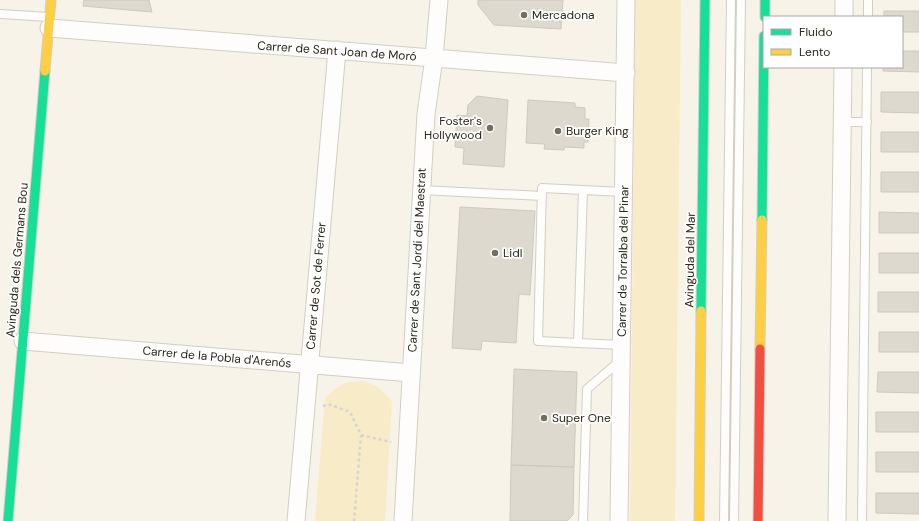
<svg xmlns="http://www.w3.org/2000/svg" width="919" height="521" viewBox="0 0 919 521" font-family="'DM Sans',sans-serif">
<style>
.green{fill:#f8ebc8}
.building{fill:#ded9cf;stroke:#cdc9bf}
.lines{fill:none;stroke-linecap:round;stroke-linejoin:round}
.lane-casing{stroke:#d2cec3;stroke-width:10}
.street-casing{stroke:#d2cec3;stroke-width:19}
.fast-casing{stroke:#d2cec3;stroke-width:11}
.slow-casing{stroke:#d2cec3;stroke-width:11}
.jam-casing{stroke:#d2cec3;stroke-width:11}
.path{stroke:#d5d4d0;stroke-width:2.5;stroke-dasharray:3 3;stroke-linecap:butt}
.lane{stroke:#fefdfc;stroke-width:8}
.street{stroke:#fefdfc;stroke-width:17}
.fast{stroke:#16e098;stroke-width:9}
.slow{stroke:#ffcf43;stroke-width:9}
.jam{stroke:#f24e42;stroke-width:9}
.poi-dot{fill:#736e62;stroke:#fff;stroke-width:1.5}
.labels{text-anchor:middle;stroke-width:3.5;stroke-linejoin:round;paint-order:stroke}
.poi-label{font-size:12px;fill:#2b261a;stroke:#fff;text-anchor:start}
.street-label{font-size:12px;fill:#2b261a;stroke:#fff}
</style>
<rect width="100%" height="100%" fill="#f8f3e9"/>
<path class="green" d="M635,0H681L675,521H630Z
M364,381L378,387L392,401L385,521H315L325,398C340,384 343,382 364,381Z"/>
<path class="building" d="M84,0H149L152,12L83,6Z
M478,0H563L561,29L494,25L478,5Z
M884,11H919V32H902V17H884Z
M902,51H919V72L883,71V67H902Z
M881,92H919V113L881,112Z
M477,96L508,100L504,167L463,164L464,148L455,147L457,115L467,116L468,105Z
M528,100L575,103V107L585,108V119H589L588,142H584V148L565,147L564,150L544,149L545,144L526,143Z
M881,132H919V152H881Z
M881,172H919V192H881Z
M460,207L535,211L530,295L519,294L516,343L482,341L481,350L452,348Z
M879,212L919,213V233H879Z
M879,253H919V273H879Z
M878,292H919V312H878Z
M879,332H919V352H879Z
M514,369L577,372L574,467L511,465Z
M878,372H919V393L877,392Z
M876,412H919V432H876Z
M876,452H919V472H876Z
M511,465L574,467L573,515L567,521H510Z
M876,493H919V514L876,513Z"/>
<g class="lines">
<g class="lane-casing">
<path id="lane" d="M0,14L49,17
M868,17V0
M843,122H867
M421,190L542,196
M583,190L578,343L538,341L542,188L624,192
M578,343L622,345
M583,521L587,389L621,360
M724,521L731,0
M734,521L741,0
M862,521L867,67"/>
</g>
<g class="street-casing">
<path id="street" d="M844,17V0
M49,28L626,73
M23,341L411,373
M296,521L337,50
M403,521L426,114L434,58L439,0
M619,521L626,0
M837,521L843,67"/>
</g>
<g class="fast-casing">
<path id="fast" d="M765,0V17
M762,220L764,36
M701,311L705,0
M8,521L45,71"/>
</g>
<g class="slow-casing">
<path id="slow" d="M45,71L51,0
M760,349L762,220
M699,521L701,311"/>
</g>
<g class="jam-casing">
<path id="jam" d="M758,521L760,349"/>
</g>
<path class="path" d="M323,406L328,404L350,412L361,435L354,521
M361,435L391,442"/>
<use href="#lane" class="lane"/>
<use href="#street" class="street"/>
<use href="#fast" class="fast"/>
<use href="#slow" class="slow"/>
<use href="#jam" class="jam"/>
</g>
<g class="poi-dot">
<circle cx="524" cy="15" r="4"/>
<circle cx="490" cy="128" r="4"/>
<circle cx="558" cy="131" r="4"/>
<circle cx="495" cy="253" r="4"/>
<circle cx="544" cy="418" r="4"/>
</g>
<g class="labels">
<g class="poi-label">
<text x="532" y="19">Mercadona</text>
<text x="482" y="125" text-anchor="end">Foster's<tspan x="482" dy="14">Hollywood</tspan></text>
<text x="566" y="135">Burger King</text>
<text x="503" y="257">Lidl</text>
<text x="552" y="422">Super One</text>
</g>
<g class="street-label">
<text transform="translate(337 51) rotate(4)" y="4">Carrer de Sant Joan de Moró</text>
<text transform="translate(17 260) rotate(-85)" y="4">Avinguda dels Germans Bou</text>
<text transform="translate(417 260) rotate(-87)" y="4">Carrer de Sant Jordi del Maestrat</text>
<text transform="translate(690 260) rotate(-89)" y="4">Avinguda del Mar</text>
<text transform="translate(623 261) rotate(-89)" y="4">Carrer de Torralba del Pinar</text>
<text transform="translate(316 286) rotate(-85)" y="4">Carrer de Sot de Ferrer</text>
<text transform="translate(217 357) rotate(5)" y="4">Carrer de la Pobla d'Arenós</text>
</g>
</g>
<rect x="763" y="16" width="140" height="52" fill="#ffffff" stroke="#aaa8a3"/>
<rect x="771" y="29" width="20" height="6" fill="#16e098" stroke="#aaa8a3"/>
<text x="799" y="36" font-size="12" fill="#2b261a">Fluido</text>
<rect x="771" y="49" width="20" height="6" fill="#ffcf43" stroke="#aaa8a3"/>
<text x="799" y="56" font-size="12" fill="#2b261a">Lento</text>
</svg>
